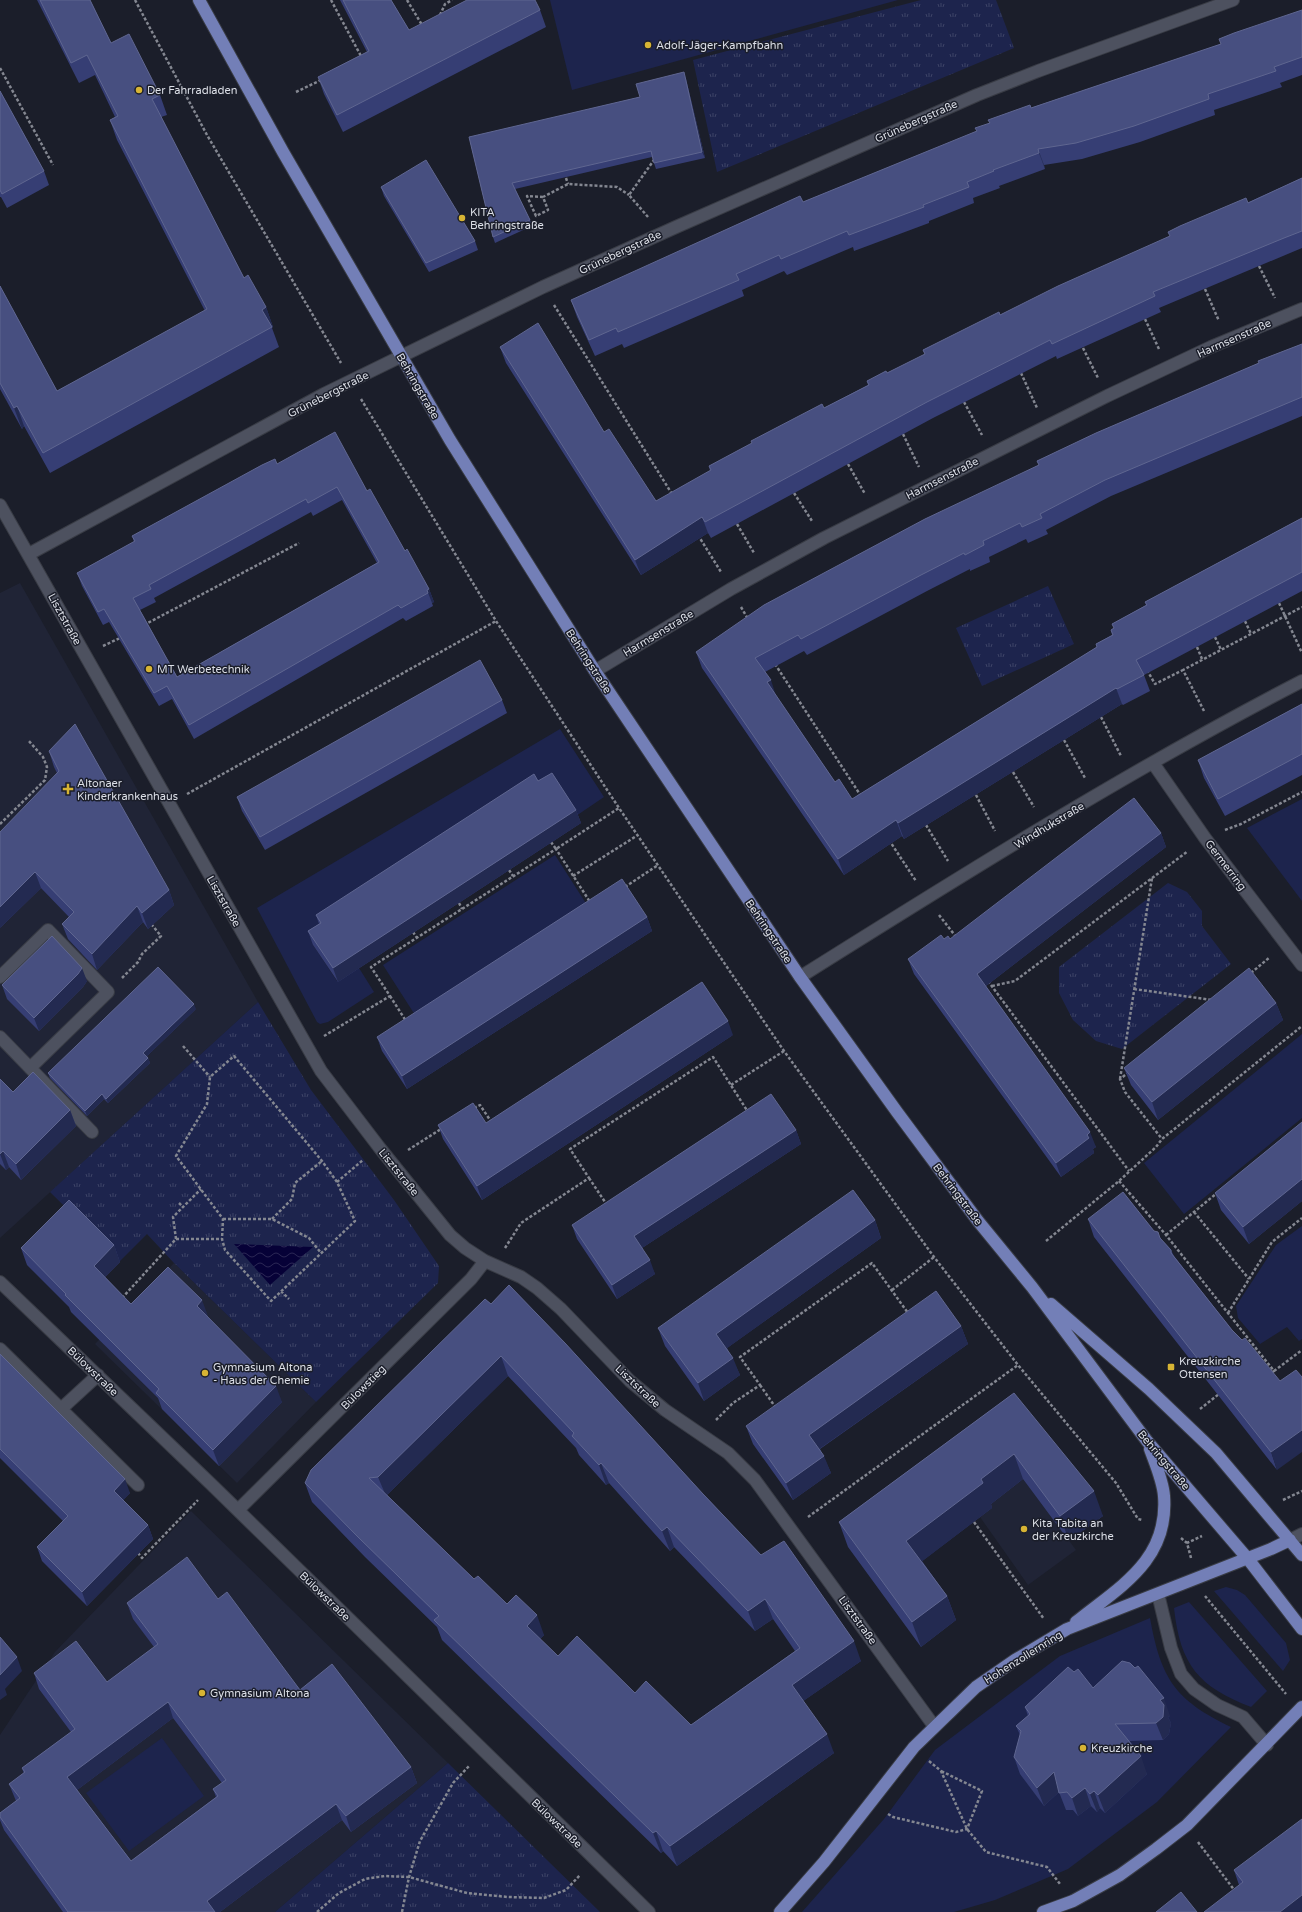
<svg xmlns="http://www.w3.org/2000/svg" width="1302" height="1912" viewBox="0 0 1302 1912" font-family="'Varela Round',sans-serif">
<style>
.built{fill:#202436}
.grass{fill:#1d244d}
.park{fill:url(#park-tufts)}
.water{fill:url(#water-waves)}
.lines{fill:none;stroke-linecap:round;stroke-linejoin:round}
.minor-casing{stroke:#393c45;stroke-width:14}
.major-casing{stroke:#393c45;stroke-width:14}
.path{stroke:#848791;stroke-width:2.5;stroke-dasharray:3 2;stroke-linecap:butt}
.minor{stroke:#4d515f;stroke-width:12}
.major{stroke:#737fb7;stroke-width:12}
.wall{fill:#363e74;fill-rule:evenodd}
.shaded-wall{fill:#232a51}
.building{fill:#474f80;stroke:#5f6690;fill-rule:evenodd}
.poi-dot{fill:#d7b434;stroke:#1b1e2a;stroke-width:1.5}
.labels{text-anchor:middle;stroke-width:3;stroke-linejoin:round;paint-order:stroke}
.poi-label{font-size:11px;fill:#dcdfe7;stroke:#1b1e2a;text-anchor:start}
.street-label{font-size:11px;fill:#dcdfe7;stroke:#1b1e2a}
</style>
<defs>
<pattern id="park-tufts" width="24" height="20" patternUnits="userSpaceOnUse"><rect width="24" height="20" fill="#1d244d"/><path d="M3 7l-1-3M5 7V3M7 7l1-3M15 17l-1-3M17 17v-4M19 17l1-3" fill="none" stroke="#3d4367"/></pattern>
<pattern id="water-waves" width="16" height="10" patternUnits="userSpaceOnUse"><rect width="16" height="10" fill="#060137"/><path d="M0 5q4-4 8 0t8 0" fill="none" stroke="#2a2654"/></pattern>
</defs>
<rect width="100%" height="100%" fill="#1b1e2a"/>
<path class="built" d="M20,583L258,1002L0,1238V593Z
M174,1263L316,1402L237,1483L95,1344Z
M1023,1479L1076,1550L1028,1585L980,1517L992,1508L990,1504Z
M191,1511L448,1763L275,1912H0V1735L55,1652Z"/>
<path class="grass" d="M550,0H898L572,90Z
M560,729L604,797L576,816L313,945L337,981L359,968L374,992L328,1022L320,1024L317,1022L257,908Z
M1302,799V901L1247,828Z
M555,855L587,905L415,1015L383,965Z
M1302,1034V1118L1184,1214L1144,1163Z
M1302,1226V1339L1299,1341L1287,1327L1260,1344L1238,1318L1236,1306L1276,1245Z
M1226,1587L1237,1590L1245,1595L1286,1643L1290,1660L1283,1671L1214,1591Z
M1189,1602L1267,1691L1251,1707C1199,1687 1180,1665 1174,1608Z
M1150,1618C1161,1679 1175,1700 1231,1727L1157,1802L1068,1869L995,1900L954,1912H802L884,1819L935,1750L1060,1656Z
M162,1738L204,1796L129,1851L86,1793Z"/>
<path class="park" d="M921,0H996L1014,48L717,172L693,60Z
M1048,586L1074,644L982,686L956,628Z
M1168,883L1187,892L1202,911V926L1231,964L1122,1049L1096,1041L1073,1020L1059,993V967Z
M258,1002L311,1090L394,1200L439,1266L438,1283L316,1402L174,1263L147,1234L120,1261L50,1192Z
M448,1763L600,1912H275Z"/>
<path class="water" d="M234,1244L313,1247L270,1285Z"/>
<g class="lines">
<g class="minor-casing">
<path id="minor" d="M0,505L321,1071L379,1147L450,1235L465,1248L485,1261L521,1277L537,1288L561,1309L630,1381L665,1410L728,1453L755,1480L934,1726
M29,554L324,394L543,287L676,227L977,95L1038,71L1233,0
M595,671L731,589L824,538L1107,396L1211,347L1302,309
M1153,763L1205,838L1302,965
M0,977L48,930L108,992L30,1068
M800,977C964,874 1130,770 1302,681
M0,1037L92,1132
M0,1282L212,1485L649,1912
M0,1349L138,1485
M61,1409L98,1375
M238,1510L471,1279L485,1261
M1290,1540L1302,1534
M1158,1594L1171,1648L1181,1674L1194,1689L1217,1705L1243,1717L1267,1745"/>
</g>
<g class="major-casing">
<path id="major" d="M199,0L283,152L450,440L595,671L800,977L897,1112L978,1221L1032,1287L1147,1441L1248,1559L1302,1629
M1051,1304L1149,1389L1216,1453L1302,1555
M1076,1622C1119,1587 1169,1561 1164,1496C1163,1481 1155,1463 1150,1449
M780,1912L824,1862L914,1747L976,1687L1015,1660L1067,1629L1271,1549L1290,1540
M1043,1912L1073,1901L1120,1875L1156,1849L1187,1825L1302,1707"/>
</g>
<path class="path" d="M135,0L207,135L341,363
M331,0L362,58
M407,0L422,25
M440,15L445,4L452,0
M0,68L53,165
M296,92L321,80
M566,178L568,184
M543,197L527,196L536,216L548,210L543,197L568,184L617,187L629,195
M648,217L629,195L654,160
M1259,266L1275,298
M1205,289L1219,321
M554,305L672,494
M1145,319L1159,349
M1083,348L1098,378
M1021,373L1037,408
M361,399L496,621L619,808L784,1051L934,1257L1018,1365L1116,1483L1138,1519L1142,1520
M964,402L982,435
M903,434L919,467
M848,464L865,494
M794,493L812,521
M737,524L754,553
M698,535L721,572
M1279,603L1302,653
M741,607L748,619
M1245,621L1251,634
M144,625L299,543
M1215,637L1221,650
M103,646L120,638
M1197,647L1202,659
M775,664L861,796
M1147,670L1155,684L1183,670
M1204,711L1183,670L1302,607
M1101,717L1121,756
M1064,740L1085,778
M1013,772L1034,807
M187,794L496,621
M976,795L995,831
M0,824L45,780L47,767L43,757L28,740
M926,825L948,861
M1225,830L1241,824L1302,792
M889,840L916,881
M551,842L556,849L619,808
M509,870L513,876
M573,876L638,835
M625,887L658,865
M459,903L462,909
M939,915L957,938
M413,932L417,938
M1251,973L1270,957
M122,978L138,962L142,954L161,936L152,925
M988,981L1129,1171
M992,986L1015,981L1188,851
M1134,989L1212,1000
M390,996L406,1021
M324,1036L390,996L371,967L556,849L590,902
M183,1046L210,1077
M1129,1072L1120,1079L1125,1092L1162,1139
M1120,1079L1152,878
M731,1085L784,1051
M474,1108L480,1105L492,1123
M408,1150L441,1129
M589,1178L607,1205
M1119,1181L1166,1235L1274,1371L1271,1373
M337,1182L322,1161L234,1056L210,1077L207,1104L176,1156L223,1219L222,1239L225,1250L271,1301L355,1221L337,1182L363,1160
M179,1203L183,1207
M1194,1212L1249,1279
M223,1219H272L309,1238L321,1253
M272,1219L292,1199L295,1183L322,1161
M1166,1235L1217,1193
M176,1239L173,1217L201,1189
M1046,1241L1119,1181L1156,1147L1162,1139L1302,1026
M505,1248L521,1223L589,1178L570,1149L713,1057L748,1112
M892,1290L934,1257
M281,1291L289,1299
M122,1298L176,1239H222
M1228,1313L1272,1242L1302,1218
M1274,1371L1302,1350
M760,1385L776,1408
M1200,1409L1219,1394
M716,1420L733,1403L760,1385L740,1357L872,1263L908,1313
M1283,1500L1302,1491
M808,1517L1018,1365
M974,1522L1044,1619
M1181,1538L1187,1543
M138,1553L142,1558L198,1500
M1191,1558L1187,1543L1202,1536
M1205,1596L1286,1694
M929,1761L941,1771L967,1829L986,1852L1047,1867L1060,1884
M888,1814L893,1817L956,1832L967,1829L982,1791L941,1771
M1198,1842L1235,1891
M317,1912L339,1893L365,1879L385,1876L409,1877L467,1893L508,1897L544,1898L566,1890L580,1875
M402,1912L409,1877L420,1841L453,1783L470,1765"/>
<use href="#minor" class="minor"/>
<use href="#major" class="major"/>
</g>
<path class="wall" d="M37,0H90L111,43L160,95L167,115L161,117L244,278L266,307L273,327L272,328L279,347L50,473L24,426L22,429L0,389V286L57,391L205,311L117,140L110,120L115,117L95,75L79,83Z
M340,0H391L409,30L540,10L546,27L343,132L324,94L318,77L367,52Z
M1302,10V75L1280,83L1282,87L1214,110L1215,115L1140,142L1082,159L1044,165L1045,169L999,186L1000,188L973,198L974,203L929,221V223L854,251L853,247L787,275L784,271L742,290L744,296L624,348L622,344L595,356L577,317L571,300L803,202L976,132L1031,108L1221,44Z
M686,79L705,158L656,169L652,157L515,189L530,220L532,226L495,243L493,237L469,137L640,97Z
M0,91L44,171L49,185L7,208L1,197H0Z
M1302,178V248L1159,308L1161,312L1057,359L1056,356L933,418L711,538L708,533L641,575L506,363L500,347L604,432L656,501L710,471L709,466L824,408L868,385L867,381L887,373L925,355L923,350L1000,315Z
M381,187L475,241L478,250L429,272L384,196Z
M1302,344V416L1111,496L1046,530L1048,534L1028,543L1026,539L989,557L990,562L970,571V569L927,591L807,655L804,651L765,672L776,696L835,782L852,799L1097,647L1096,644L1112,635L1111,630L1114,628L1112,624L1146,605L1145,602L1302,518V591L1144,675L1150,691L1123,705L1122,704L904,839L902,836L844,875L702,668L696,652L1039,465L1037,461L1259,363Z
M277,464L367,491L429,589L434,602L432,603L433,606L406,621L403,618L194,739L172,699L159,706L109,622L103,625L82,586L77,573L134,542L132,536ZM342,500L377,563L177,677L140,610L156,602L154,598L311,512L313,516Z
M502,700L507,713L265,850L242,811L237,797Z
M1302,704V775L1225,816L1204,778L1198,760Z
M49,751L169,890L174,905L148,929L143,922L97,970L68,939L62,924L69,917L41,888L0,928L57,773L54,767Z
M538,781L576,810L581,823L338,982L313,945L308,931L319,924L316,915Z
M1161,833L1166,847L986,986L1096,1147L1093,1149L1094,1153L1061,1177L914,974L908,959L944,939H950Z
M647,917L652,931L407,1089L382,1051L377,1037Z
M87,981L83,987L39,1031L7,999L2,985Z
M1276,1003L1283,1020L1158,1120L1131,1085L1124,1068Z
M196,1009L147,1056L148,1058L150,1063L108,1103L104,1099L87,1116L50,1078L48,1073Z
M733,1035L482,1200L443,1139L438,1125L486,1123Z
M0,1079L13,1092L70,1110L76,1126L21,1180L9,1167L6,1170L0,1164Z
M1302,1122V1201L1249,1244L1221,1210L1215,1193Z
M796,1130L801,1144L642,1248L655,1274L617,1299L577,1239L572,1225Z
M1088,1219L1154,1231L1171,1250L1174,1256L1232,1330L1277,1470L1094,1237Z
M875,1220L881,1238L727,1348L740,1375L704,1401L665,1346L658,1328Z
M114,1245L120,1262L105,1277L131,1304L208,1316V1317L282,1402L219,1466L162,1409L158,1398L71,1312L69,1307L27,1265L21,1248Z
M485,1299L703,1494L861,1661L803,1701L834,1753L677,1866L663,1851L661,1853L442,1640L437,1627L365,1557L312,1502L305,1483ZM508,1376L576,1448L579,1455L606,1485L609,1483L670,1551L674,1547L755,1631L773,1619L795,1651L691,1725L635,1693L558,1656L540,1639L544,1635L507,1604L474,1579L387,1495Z
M961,1326L968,1344L820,1449L831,1473L793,1500L753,1444L746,1426Z
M0,1354L130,1493L123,1500L148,1525L153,1539L87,1606L42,1561L37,1547L63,1521L0,1458Z
M1014,1393L1103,1516L1069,1541L1023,1479L991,1504L992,1508L922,1561L947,1596L956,1620L921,1647L848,1547L839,1522Z
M218,1599L300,1690L411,1767L417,1783L351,1832L342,1820L220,1912H63L4,1830L0,1820V1813L16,1801L9,1784L24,1774L22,1768L71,1732L39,1689L34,1673L107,1682L154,1647L133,1619L127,1603ZM173,1718L222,1783L213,1789L216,1797L131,1861L77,1790Z
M1093,1688L1170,1716L1168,1717L1171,1723L1169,1734L1163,1740L1129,1741L1147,1774L1105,1813L1100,1808L1097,1812L1091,1806L1078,1816L1073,1810H1066L1059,1792L1044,1806L1020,1774L1014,1757L1020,1735L1016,1726L1028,1716L1025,1707Z
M1234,1870L1302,1912L1239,1885Z"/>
<path class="shaded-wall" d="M684,72L686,79L705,158L702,152Z
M1038,149L1044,165L1045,169L1039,153Z
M266,307L273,327L272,328L262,310Z
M17,406L24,426L22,429L14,408Z
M702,517L708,533L641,575L635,560Z
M429,589L434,602L432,603L427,590Z
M771,680L776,696L772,699L767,682Z
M1116,688L1122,704L904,839L898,823Z
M576,810L581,823L338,982L333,968Z
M896,820L902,836L844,875L838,859Z
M1161,833L1166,847L982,989L977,974Z
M35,872L41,888L0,928V907Z
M169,890L174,905L148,929L142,913Z
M137,906L143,922L97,970L92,954Z
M647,917L652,931L407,1089L402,1076Z
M82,968L87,981L83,987L39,1031L34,1018Z
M1276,1003L1283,1020L1158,1120L1152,1102Z
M194,1004L196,1009L145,1058L143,1053Z
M728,1021L733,1035L482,1200L477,1186Z
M148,1058L150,1063L108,1103L106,1099Z
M102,1094L104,1099L87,1116L85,1111Z
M70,1110L76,1126L21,1180L16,1164Z
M796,1130L801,1144L639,1250L634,1236Z
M1090,1132L1096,1147L1093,1149L1094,1153L1061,1177L1056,1163Z
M3,1151L9,1167L6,1170L0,1154Z
M1302,1179V1201L1249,1244L1243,1227Z
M875,1220L881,1238L723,1351L716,1334Z
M114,1245L120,1262L100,1282L94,1266Z
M650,1260L655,1274L617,1299L612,1285Z
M202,1300L208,1316L202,1322L197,1306Z
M961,1326L968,1344L815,1452L809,1435Z
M501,1356L508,1376L386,1496L378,1477Z
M733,1358L740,1375L704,1401L698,1383Z
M276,1386L282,1402L219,1466L213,1450Z
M1302,1430V1452L1277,1470L1271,1452Z
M1014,1454L1023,1479L991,1504L992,1508L916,1566L906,1541L981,1479Z
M824,1456L831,1473L793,1500L786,1483Z
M601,1463L609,1483L606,1485L599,1465Z
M125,1479L130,1493L119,1505L114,1491Z
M1094,1491L1103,1516L1069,1541L1060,1516Z
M148,1525L153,1539L87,1606L82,1592Z
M667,1527L674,1547L670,1551L662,1531Z
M947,1596L956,1620L921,1647L912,1622Z
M765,1599L773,1619L755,1631L748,1611Z
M537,1615L544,1635L534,1646L527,1626Z
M854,1641L861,1661L799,1704L792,1685Z
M17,1657L22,1671L5,1689L7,1695L0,1700V1675Z
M1164,1698L1170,1716L1168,1717L1171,1723L1169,1734L1163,1740L1156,1723L1160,1700Z
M168,1702L173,1718L73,1793L67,1777Z
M827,1734L834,1753L677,1866L670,1846Z
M1141,1756L1147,1774L1105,1813L1098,1795Z
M411,1767L417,1783L351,1832L346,1816Z
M1054,1772L1061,1790L1044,1806L1037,1788Z
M1085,1788L1091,1806L1078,1816L1072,1798Z
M1094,1791L1100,1808L1097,1812L1090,1794Z
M336,1804L342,1820L220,1912H211L207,1901Z
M656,1831L663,1851L661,1853L653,1833Z
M1302,1895V1912H1280Z"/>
<path class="building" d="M40,0H90L111,43L129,34L160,95L152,99L244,278L248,275L266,307L262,310L272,327L43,453L17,406L14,408L0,383V286L57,391L207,309L110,120L118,116L87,55L71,63Z
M343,0H391L409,30L467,0H535L540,10L337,115L318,77L369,51Z
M1302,10V57L1274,67L1276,71L1208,94L1209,99L1134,126L1076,143L1038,149L1039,153L993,170L994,171L967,182L969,187L923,205L924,207L849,235L847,231L781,259L779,255L736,274L739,280L618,332L616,328L589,340L571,300L800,196L803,202L977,131L975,128L990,123L988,120L1030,105L1031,108L1221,44L1219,39L1234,33Z
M684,72L702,152L654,163L651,151L512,183L530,220L493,237L469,137L640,97L636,84Z
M0,91L44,171L2,194L0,190Z
M426,160L475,241L426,263L381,187Z
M1302,178V231L1284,238L1153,292L1155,296L1052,344L1050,340L927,402L705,522L702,517L635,560L500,347L538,323L604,432L609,429L656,501L711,470L709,466L752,443L751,441L822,404L824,408L869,385L867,381L886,371L887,373L925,354L923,350L999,312L1000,315L1058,286L1170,236L1168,232L1180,226L1246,198L1248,203Z
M1302,344V397L1105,480L1040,514L1042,518L1022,527L1020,523L983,541L984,545L965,555L964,553L921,575L801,639L798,635L755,658L771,680L767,682L807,741L835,782L839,779L852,799L1097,647L1096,644L1113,635L1111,630L1114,628L1112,624L1147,605L1145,602L1302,518V572L1136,660L1144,675L1117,689L1116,688L898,823L896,820L838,859L696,652L764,605L925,519L1039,465L1037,461L1096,433L1259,363L1258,361Z
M335,432L367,491L370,489L405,551L407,549L429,589L427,590L428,593L401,608L398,605L189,725L167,686L154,693L104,609L98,612L77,573L135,541L132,536L262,465L275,459L277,464ZM337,487L379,562L177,677L133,598L151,589L149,585L306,499L308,503Z
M480,660L502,700L260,837L237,797Z
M1302,704V754L1218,799L1198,760Z
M75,724L169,890L142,913L137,906L92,954L62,924L74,912L35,872L0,907V832L59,771L49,751Z
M552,773L576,810L333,968L308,931L321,923L316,915L534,774L538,781Z
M1134,798L1161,833L977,974L1090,1132L1087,1135L1089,1138L1056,1163L908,959L941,935L944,939L948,936L950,939Z
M622,879L647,917L402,1076L377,1037Z
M52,936L82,968L78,974L34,1018L2,985Z
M158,967L194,1004L143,1053L148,1058L106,1099L102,1094L85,1111L48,1073Z
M1249,968L1276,1003L1152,1102L1124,1068Z
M702,982L728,1021L477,1186L438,1125L473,1103L486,1123Z
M33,1072L70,1110L16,1164L3,1151L0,1154V1079L13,1092Z
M771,1094L796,1130L634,1236L650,1260L612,1285L572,1225Z
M1302,1122V1179L1243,1227L1215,1193Z
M853,1190L875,1220L716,1334L733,1358L698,1383L658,1328Z
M1123,1192L1154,1231L1158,1232L1160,1238L1171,1250V1253L1232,1330L1242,1340L1245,1338L1280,1381L1296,1370L1302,1377V1430L1271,1452L1088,1219Z
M69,1200L114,1245L94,1266L131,1304L168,1267L202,1300L197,1306L276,1386L213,1450L156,1393L159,1389L65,1295L66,1294L21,1248Z
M509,1285L565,1343L703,1494L761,1555L784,1541L854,1641L792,1685L827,1734L670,1846L656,1831L653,1833L434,1620L439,1616L358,1537L305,1483L311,1470L485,1299L491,1304ZM501,1356L574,1433L572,1436L599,1465L601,1463L662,1531L667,1527L748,1611L765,1599L800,1648L691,1725L646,1681L635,1693L577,1636L558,1656L527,1626L537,1615L516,1595L507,1604L478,1576L474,1579L369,1478L378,1477Z
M936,1291L961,1326L809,1435L824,1456L786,1483L746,1426Z
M0,1354L125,1479L114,1491L148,1525L82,1592L37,1547L68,1516L0,1449Z
M1014,1393L1094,1491L1060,1516L1014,1454L981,1479L983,1483L906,1541L947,1596L912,1622L839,1522Z
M187,1557L218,1599L227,1592L300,1690L332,1664L411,1767L346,1816L336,1804L207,1901L215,1912H68L0,1817V1813L20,1798L9,1784L25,1772L22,1768L75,1729L34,1673L76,1641L107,1682L158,1644L127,1603ZM168,1702L226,1780L213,1789L218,1796L131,1861L67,1777Z
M0,1637L17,1657L0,1675Z
M1122,1661L1130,1663L1135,1668L1138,1666L1164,1698L1160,1700L1164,1705L1163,1717L1156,1723L1115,1724L1141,1756L1098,1795L1094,1791L1090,1794L1085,1788L1072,1798L1067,1792L1059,1793L1054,1772L1037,1788L1014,1757L1021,1731L1016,1726L1030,1714L1025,1707L1068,1667L1074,1672L1078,1669L1093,1688Z
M1302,1819V1895L1280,1912H1204L1243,1882L1234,1870Z
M1181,1892L1197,1912H1156Z"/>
<g class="poi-dot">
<circle cx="648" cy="45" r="4"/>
<circle cx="139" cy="90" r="4"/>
<circle cx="462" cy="218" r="4"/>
<circle cx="149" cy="669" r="4"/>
<path d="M66 783h4v4h4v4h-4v4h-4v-4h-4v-4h4z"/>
<rect x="1167" y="1363" width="8" height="8" rx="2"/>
<circle cx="205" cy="1373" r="4"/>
<circle cx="1024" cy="1529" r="4"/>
<circle cx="202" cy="1693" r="4"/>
<circle cx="1083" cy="1748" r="4"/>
</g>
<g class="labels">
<g class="poi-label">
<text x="656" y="49">Adolf-Jäger-Kampfbahn</text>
<text x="147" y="94">Der Fahrradladen</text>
<text x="470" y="216">KITA<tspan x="470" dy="13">Behringstraße</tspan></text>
<text x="157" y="673">MT Werbetechnik</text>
<text x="77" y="787">Altonaer<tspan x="77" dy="13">Kinderkrankenhaus</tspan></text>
<text x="1179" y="1365">Kreuzkirche<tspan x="1179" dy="13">Ottensen</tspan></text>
<text x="213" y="1371">Gymnasium Altona<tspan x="213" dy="13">- Haus der Chemie</tspan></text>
<text x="1032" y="1527">Kita Tabita an<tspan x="1032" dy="13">der Kreuzkirche</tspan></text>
<text x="210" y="1697">Gymnasium Altona</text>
<text x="1091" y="1752">Kreuzkirche</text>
</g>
<g class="street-label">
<text transform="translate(916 121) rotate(-24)" y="4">Grünebergstraße</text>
<text transform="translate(620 252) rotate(-25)" y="4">Grünebergstraße</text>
<text transform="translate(1234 338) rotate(-24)" y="4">Harmsenstraße</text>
<text transform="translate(418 386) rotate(60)" y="4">Behringstraße</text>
<text transform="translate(328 394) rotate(-27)" y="4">Grünebergstraße</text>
<text transform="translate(942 478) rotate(-27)" y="4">Harmsenstraße</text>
<text transform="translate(65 619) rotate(61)" y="4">Lisztstraße</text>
<text transform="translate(658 633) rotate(-31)" y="4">Harmsenstraße</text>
<text transform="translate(589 661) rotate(57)" y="4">Behringstraße</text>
<text transform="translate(1049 825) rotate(-31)" y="4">Windhukstraße</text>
<text transform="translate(1226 865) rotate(53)" y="4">Germerring</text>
<text transform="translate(224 901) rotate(60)" y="4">Lisztstraße</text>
<text transform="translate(769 931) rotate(56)" y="4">Behringstraße</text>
<text transform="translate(399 1172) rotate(51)" y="4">Lisztstraße</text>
<text transform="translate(958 1194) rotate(53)" y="4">Behringstraße</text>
<text transform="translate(93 1371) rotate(44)" y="4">Bülowstraße</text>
<text transform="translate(638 1386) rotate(43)" y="4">Lisztstraße</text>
<text transform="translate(363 1387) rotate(-45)" y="4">Bülowstieg</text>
<text transform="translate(1164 1460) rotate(50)" y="4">Behringstraße</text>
<text transform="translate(325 1596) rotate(44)" y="4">Bülowstraße</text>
<text transform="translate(858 1620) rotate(54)" y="4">Lisztstraße</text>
<text transform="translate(1023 1657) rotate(-32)" y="4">Hohenzollernring</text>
<text transform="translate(557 1823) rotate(44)" y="4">Bülowstraße</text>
</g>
</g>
</svg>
